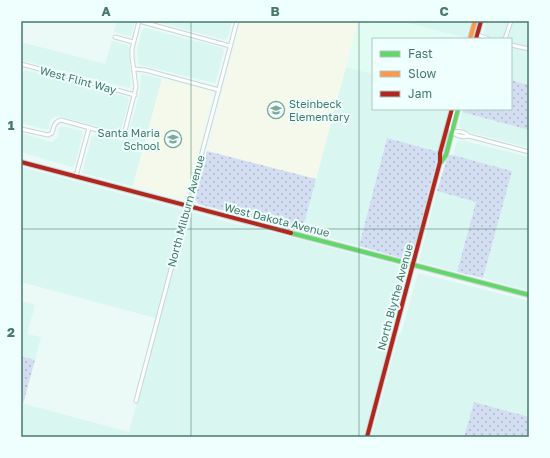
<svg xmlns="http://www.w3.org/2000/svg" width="550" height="458" viewBox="0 0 550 458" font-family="'Golos Text',sans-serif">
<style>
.residential{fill:#daf6f0}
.commercial{fill:#e1fcf3}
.education{fill:#f4f9eb}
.grass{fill:url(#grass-dots)}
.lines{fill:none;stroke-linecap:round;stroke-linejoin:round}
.street-casing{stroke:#c8d7d4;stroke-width:5}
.fast-casing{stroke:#c4d6d1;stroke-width:6}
.slow-casing{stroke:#c4d6d1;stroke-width:6}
.jam-casing{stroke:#c4d6d1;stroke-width:6}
.street{stroke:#fcfefe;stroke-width:3}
.fast{stroke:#63d668;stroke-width:4}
.slow{stroke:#ff974d;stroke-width:4}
.jam{stroke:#b3261e;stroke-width:4}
.grid{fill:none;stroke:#477b68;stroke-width:1;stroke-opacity:0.55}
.labels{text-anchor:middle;stroke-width:4;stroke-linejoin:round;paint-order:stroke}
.street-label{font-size:11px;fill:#477b68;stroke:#eefffd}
.poi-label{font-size:11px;fill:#477b68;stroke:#eefffd;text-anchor:start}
.neatline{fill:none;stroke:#477b68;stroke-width:1.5}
.grid-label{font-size:13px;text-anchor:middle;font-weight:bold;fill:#477b68}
</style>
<defs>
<pattern id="grass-dots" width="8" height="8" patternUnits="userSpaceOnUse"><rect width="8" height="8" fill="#d4def2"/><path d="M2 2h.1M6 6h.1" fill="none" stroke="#aeb9c8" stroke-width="1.8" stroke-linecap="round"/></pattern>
</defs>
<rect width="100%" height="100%" fill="#ebf9f7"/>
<path class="residential" d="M117,21H135L131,35L129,36L114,32Z
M154,21H232L228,38L225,40Z
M400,21H473L468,39Z
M487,21H529V85L511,80V39H482Z
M145,28L223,48L224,51L216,82L214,83L140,65L138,63L137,50L142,29Z
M112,41L127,45L129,48L131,85L129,88L21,60V42L105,64Z
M346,67L373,74V109H450L439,152L387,138L359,246L302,231Z
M26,70L127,97L129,100L121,130L118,132L59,116L54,117L51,119L49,124L50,129L47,130L21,123V81L23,72Z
M143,74L162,79L133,185L132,186L82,173L92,136L95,135L121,141L127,138L140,92L141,76Z
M462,112L529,130V148L462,130L459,125Z
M62,126L81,131L83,134L74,166L72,167L21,152V133L52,142L58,137L59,128Z
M460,140L529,157V291L483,278L512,171L453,155L457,142Z
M21,167L243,226L244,225L409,268L364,437H21V403L129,432L159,319L21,282Z
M437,191L476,202L457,272L420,262L419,261Z
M418,273L529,301V417L474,402L464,437H378L372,435L399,334H401Z
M21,301L35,305L27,334L41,337L35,360L21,356Z"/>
<path class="commercial" d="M358,21H400L466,38L373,39V74L346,67Z"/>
<path class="education" d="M241,21H358L316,179L207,151Z
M162,79L213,92L186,197L183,199L133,185Z"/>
<path class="grass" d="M511,80L529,85V130L462,112L463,109H511Z
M387,138L439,152L412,256L405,259L359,246Z
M207,151L316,179L302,231L198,204L195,199Z
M448,155H453L512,171L483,278L457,272L476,202L437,191Z
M21,356L35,360L23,404L21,403Z
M474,402L529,417V437H464Z"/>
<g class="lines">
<g class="street-casing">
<path id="street" d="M478,35L489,39
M115,37L133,42
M505,39L511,21
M511,45L529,49
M21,64L135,95
M134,69L145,70L219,90
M21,129L48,135L52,133C54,126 54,122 61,120L119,136L124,135L136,87L132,57V49L139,21L230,46
M452,132C458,131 464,131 469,136L529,152
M452,132L449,127L454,109
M452,132C457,136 462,138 469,136
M76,176L89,128
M136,401L237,21"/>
</g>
<g class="fast-casing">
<path id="fast" d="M441,162L446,155L458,109
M291,233L529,295"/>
</g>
<g class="slow-casing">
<path id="slow" d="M470,39L475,21"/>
</g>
<g class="jam-casing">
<path id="jam" d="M476,39L481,21
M21,162L291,233
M367,437L440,162V153L452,109"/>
</g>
<use href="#street" class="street"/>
<use href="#fast" class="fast"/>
<use href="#slow" class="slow"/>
<use href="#jam" class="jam"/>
</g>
<path class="grid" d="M191,21V437M359,21V437M21,229H529"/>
<defs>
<g id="school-ring" transform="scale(0.9)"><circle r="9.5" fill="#eefffd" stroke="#80a79a" stroke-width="1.5"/><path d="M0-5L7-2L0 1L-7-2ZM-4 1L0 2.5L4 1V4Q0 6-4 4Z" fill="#80a79a"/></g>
</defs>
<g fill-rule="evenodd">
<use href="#school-ring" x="276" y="110"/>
<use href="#school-ring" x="173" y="139"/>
</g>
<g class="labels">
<g class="street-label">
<text transform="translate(78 80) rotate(15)" y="4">West Flint Way</text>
<text transform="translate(186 211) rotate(-75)" y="4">North Milburn Avenue</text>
<text transform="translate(277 220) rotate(14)" y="4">West Dakota Avenue</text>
<text transform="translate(395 297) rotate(-75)" y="4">North Blythe Avenue</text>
</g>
<g class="poi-label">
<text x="289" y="108">Steinbeck<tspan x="289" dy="13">Elementary</tspan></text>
<text x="160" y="137" text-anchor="end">Santa Maria<tspan x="160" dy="13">School</tspan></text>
</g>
</g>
<rect width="550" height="458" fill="none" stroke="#eefffd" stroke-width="44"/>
<rect x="372" y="38" width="140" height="72" fill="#eefffd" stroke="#abcac1"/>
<rect x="380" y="51" width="20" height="6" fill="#63d668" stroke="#abcac1"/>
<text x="408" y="58" font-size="12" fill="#477b68">Fast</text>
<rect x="380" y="71" width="20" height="6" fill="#ff974d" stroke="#abcac1"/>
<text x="408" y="78" font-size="12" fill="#477b68">Slow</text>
<rect x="380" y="91" width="20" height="6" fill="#b3261e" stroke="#abcac1"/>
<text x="408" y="98" font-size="12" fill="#477b68">Jam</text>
<rect x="22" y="22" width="506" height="414" class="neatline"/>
<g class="grid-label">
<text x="106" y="16">A</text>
<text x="275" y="16">B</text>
<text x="444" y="16">C</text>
<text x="11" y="130">1</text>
<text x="11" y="337">2</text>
</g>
</svg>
